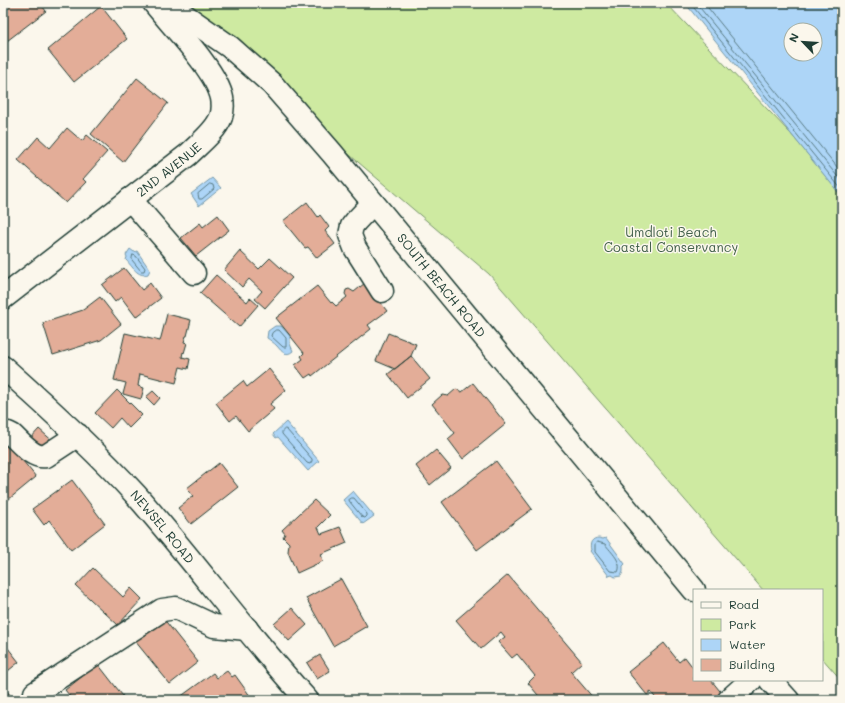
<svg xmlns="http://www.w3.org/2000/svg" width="845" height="703" viewBox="0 0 845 703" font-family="Mali,sans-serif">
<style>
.green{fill:#ceeaa1;stroke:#76946a}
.water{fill:#add5f7;stroke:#7498a9;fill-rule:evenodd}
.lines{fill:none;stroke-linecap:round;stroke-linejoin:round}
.shore{stroke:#587a82;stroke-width:1}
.building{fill:#e3ad98;stroke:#1f3d34}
.minor-casing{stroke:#1f3d34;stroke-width:25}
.minor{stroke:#fbf7ec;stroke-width:22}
.labels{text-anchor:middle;stroke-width:3;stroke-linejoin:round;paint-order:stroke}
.street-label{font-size:13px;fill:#1f3d34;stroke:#fbf7ec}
.park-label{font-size:13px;fill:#42604a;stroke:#fbf7ec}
</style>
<rect width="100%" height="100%" fill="#fbf7ec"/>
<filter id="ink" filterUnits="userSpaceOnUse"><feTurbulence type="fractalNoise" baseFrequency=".025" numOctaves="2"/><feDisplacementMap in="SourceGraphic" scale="8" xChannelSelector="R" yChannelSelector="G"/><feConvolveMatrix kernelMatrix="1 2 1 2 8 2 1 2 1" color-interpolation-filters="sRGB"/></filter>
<g filter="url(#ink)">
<path class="green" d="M172,3H666L791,134L842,196V681L822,658V590H763L489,274Z"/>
<path class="water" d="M685,3H842V197ZM791,30H815V54H791Z
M212,178L221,188L199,206L191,194Z
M130,249L134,252L137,251L150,270L148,274C138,278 132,266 126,260L127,257L126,255Z
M275,326H281L290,336V344L293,351C286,357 282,352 277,346C274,343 270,340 267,338L268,331Z
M286,422L319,461L308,471L278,437L276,438L273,434Z
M353,491L374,516L363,524L343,500Z
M599,538L603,539L606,538L625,564L623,566V572L621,576L615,577L612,575L609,576L590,551L591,550C589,543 592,538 599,538Z"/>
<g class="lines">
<path class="shore" d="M690,3L842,190
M696,3L842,182
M704,3L842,173
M210,184L213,185L214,189L202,199H199L198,194Z
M133,255L136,256L145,268L144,271H141L132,260Z
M276,330H279L286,338V347H283L271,336L272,333Z
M285,429L287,430L312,459V461L310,464L307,463L282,434V432Z
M352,498H354L367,514V516L365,518L362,517L350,502L349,500Z
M597,542L605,544C611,552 623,562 618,572L610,571L595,552V545Z"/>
</g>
<path class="building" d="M3,3H40L46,11L3,44Z
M101,6L127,39L74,82L48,50Z
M137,78L168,103L123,162L91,134Z
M67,128L82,141L87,135L107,152L83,179L86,182L66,203L18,160L38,137L50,148Z
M307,202L318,217L320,215L329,227L325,231L335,244L317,258L308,247L305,248L283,221Z
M218,215L229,230L196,256L181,238L200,223L203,227Z
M240,251L259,269L270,258L292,278L265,308L255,299L262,291L249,279L242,287L224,270Z
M124,268L142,290L150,283L161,298L136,317L121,297L115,302L102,285Z
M216,275L247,302L250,298L258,305L239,327L200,293Z
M365,283L387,311L368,325L371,329L312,376L311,374L305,378L295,365L303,359L301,356L304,353L276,318L317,286L331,303L332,302L336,306L347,297L345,294L346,290L349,289L354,292Z
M100,297L121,324L101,340L53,355L43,323L83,310Z
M167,314L191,320L187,336H186L184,342L187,343L184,353L183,352L182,357L190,359L188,369L180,367L176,383L140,374L138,386L144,388L141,399L123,394L126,383L114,380L125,333L160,341Z
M388,333L416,344L411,356L395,369L376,361Z
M411,356L430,379L407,398L388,374Z
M269,369L286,390L270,404L274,409L248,431L236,416L230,421L216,403L243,381L247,387Z
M473,383L506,424L463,459L448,439L455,433L432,404L442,395L448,396L456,389L462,392Z
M117,390L142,415L129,428L120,418L111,428L95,413Z
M153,391L160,398L154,405L146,397Z
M39,429L55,443L45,454L29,440Z
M6,440L36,477L3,504V442Z
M436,450L451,468L430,485L416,466Z
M496,461L532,509L477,550L442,502Z
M219,463L238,487L191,524L178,508L193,496L187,488Z
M72,480L105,524L71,550L49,520L44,525L32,509Z
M314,500L330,515L318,527L321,534L340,527L347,543L321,554L323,561L297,573L288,552L289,543L283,537L285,534L282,530Z
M93,568L123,597L131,588L142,599L118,625L76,586Z
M508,575L582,662L571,672L595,700H542L528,683L535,676L517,654L512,658L498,642L505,637L501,632L481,649L456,620Z
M341,579L367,626L333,646L306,598Z
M292,608L307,625L289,641L274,624Z
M163,618L198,662L170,684L135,641Z
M4,643L19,662L3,675V645Z
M664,643L679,662L685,657L694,669V680H711L724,696L718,700H657L651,692L647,695L628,672Z
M320,655L330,671L317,679L307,663Z
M98,664L126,700H73L65,690Z
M227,671L232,677L235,675L253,700H176L213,673L217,678Z
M3,686L14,700H3Z"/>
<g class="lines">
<g class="minor-casing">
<g id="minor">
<path id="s1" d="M167,3L230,47L272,84L332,153L694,590"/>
<path d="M130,199L194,273"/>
<path d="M373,203L356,221L352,226L350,235L355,248L382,291"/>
<path id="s2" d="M3,298L189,154C200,143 216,131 221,117C223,111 223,104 222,98C216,70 173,27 154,3"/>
<path id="s3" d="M3,367C49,408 94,449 136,495C195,562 247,634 307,700"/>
<path d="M3,433H8L12,435C20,442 33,459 46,456L78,435"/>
<path d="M770,680L788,700"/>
<path d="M35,693L162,610L176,608L214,626L247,629"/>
<path d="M729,700L751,680"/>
</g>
</g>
<use href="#minor" class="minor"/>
</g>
</g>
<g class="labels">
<g class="street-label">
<text dy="5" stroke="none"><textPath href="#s2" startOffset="210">2ND AVENUE</textPath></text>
<text dy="5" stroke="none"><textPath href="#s1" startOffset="396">SOUTH BEACH ROAD</textPath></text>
<text dy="5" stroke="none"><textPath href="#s3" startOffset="226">NEWSEL ROAD</textPath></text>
</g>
<g class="park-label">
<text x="671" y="237">Umdloti Beach<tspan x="671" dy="15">Coastal Conservancy</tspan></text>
</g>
</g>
<rect width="845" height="703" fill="none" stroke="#fbf7ec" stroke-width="16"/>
<rect x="8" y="8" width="829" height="687" fill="none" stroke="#1f3d34" stroke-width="1.5" filter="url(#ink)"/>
<rect x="693" y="589" width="130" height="92" fill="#fbf7ec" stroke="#a3ada2"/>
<rect x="701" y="602" width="20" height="6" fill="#fbf7ec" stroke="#a3ada2"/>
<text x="729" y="609" font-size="12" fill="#1f3d34">Road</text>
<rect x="701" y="619" width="20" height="12" fill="#ceeaa1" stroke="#a3ada2"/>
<text x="729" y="629" font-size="12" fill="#1f3d34">Park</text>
<rect x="701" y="639" width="20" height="12" fill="#add5f7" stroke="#a3ada2"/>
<text x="729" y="649" font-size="12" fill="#1f3d34">Water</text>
<rect x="701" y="659" width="20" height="12" fill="#e3ad98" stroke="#a3ada2"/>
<text x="729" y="669" font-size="12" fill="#1f3d34">Building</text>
<g transform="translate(803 42) rotate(295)"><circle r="19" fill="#fbf7ec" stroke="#a3ada2"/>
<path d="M0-3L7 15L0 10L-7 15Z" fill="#1f3d34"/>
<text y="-6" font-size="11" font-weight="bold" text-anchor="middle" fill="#1f3d34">N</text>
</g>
</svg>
